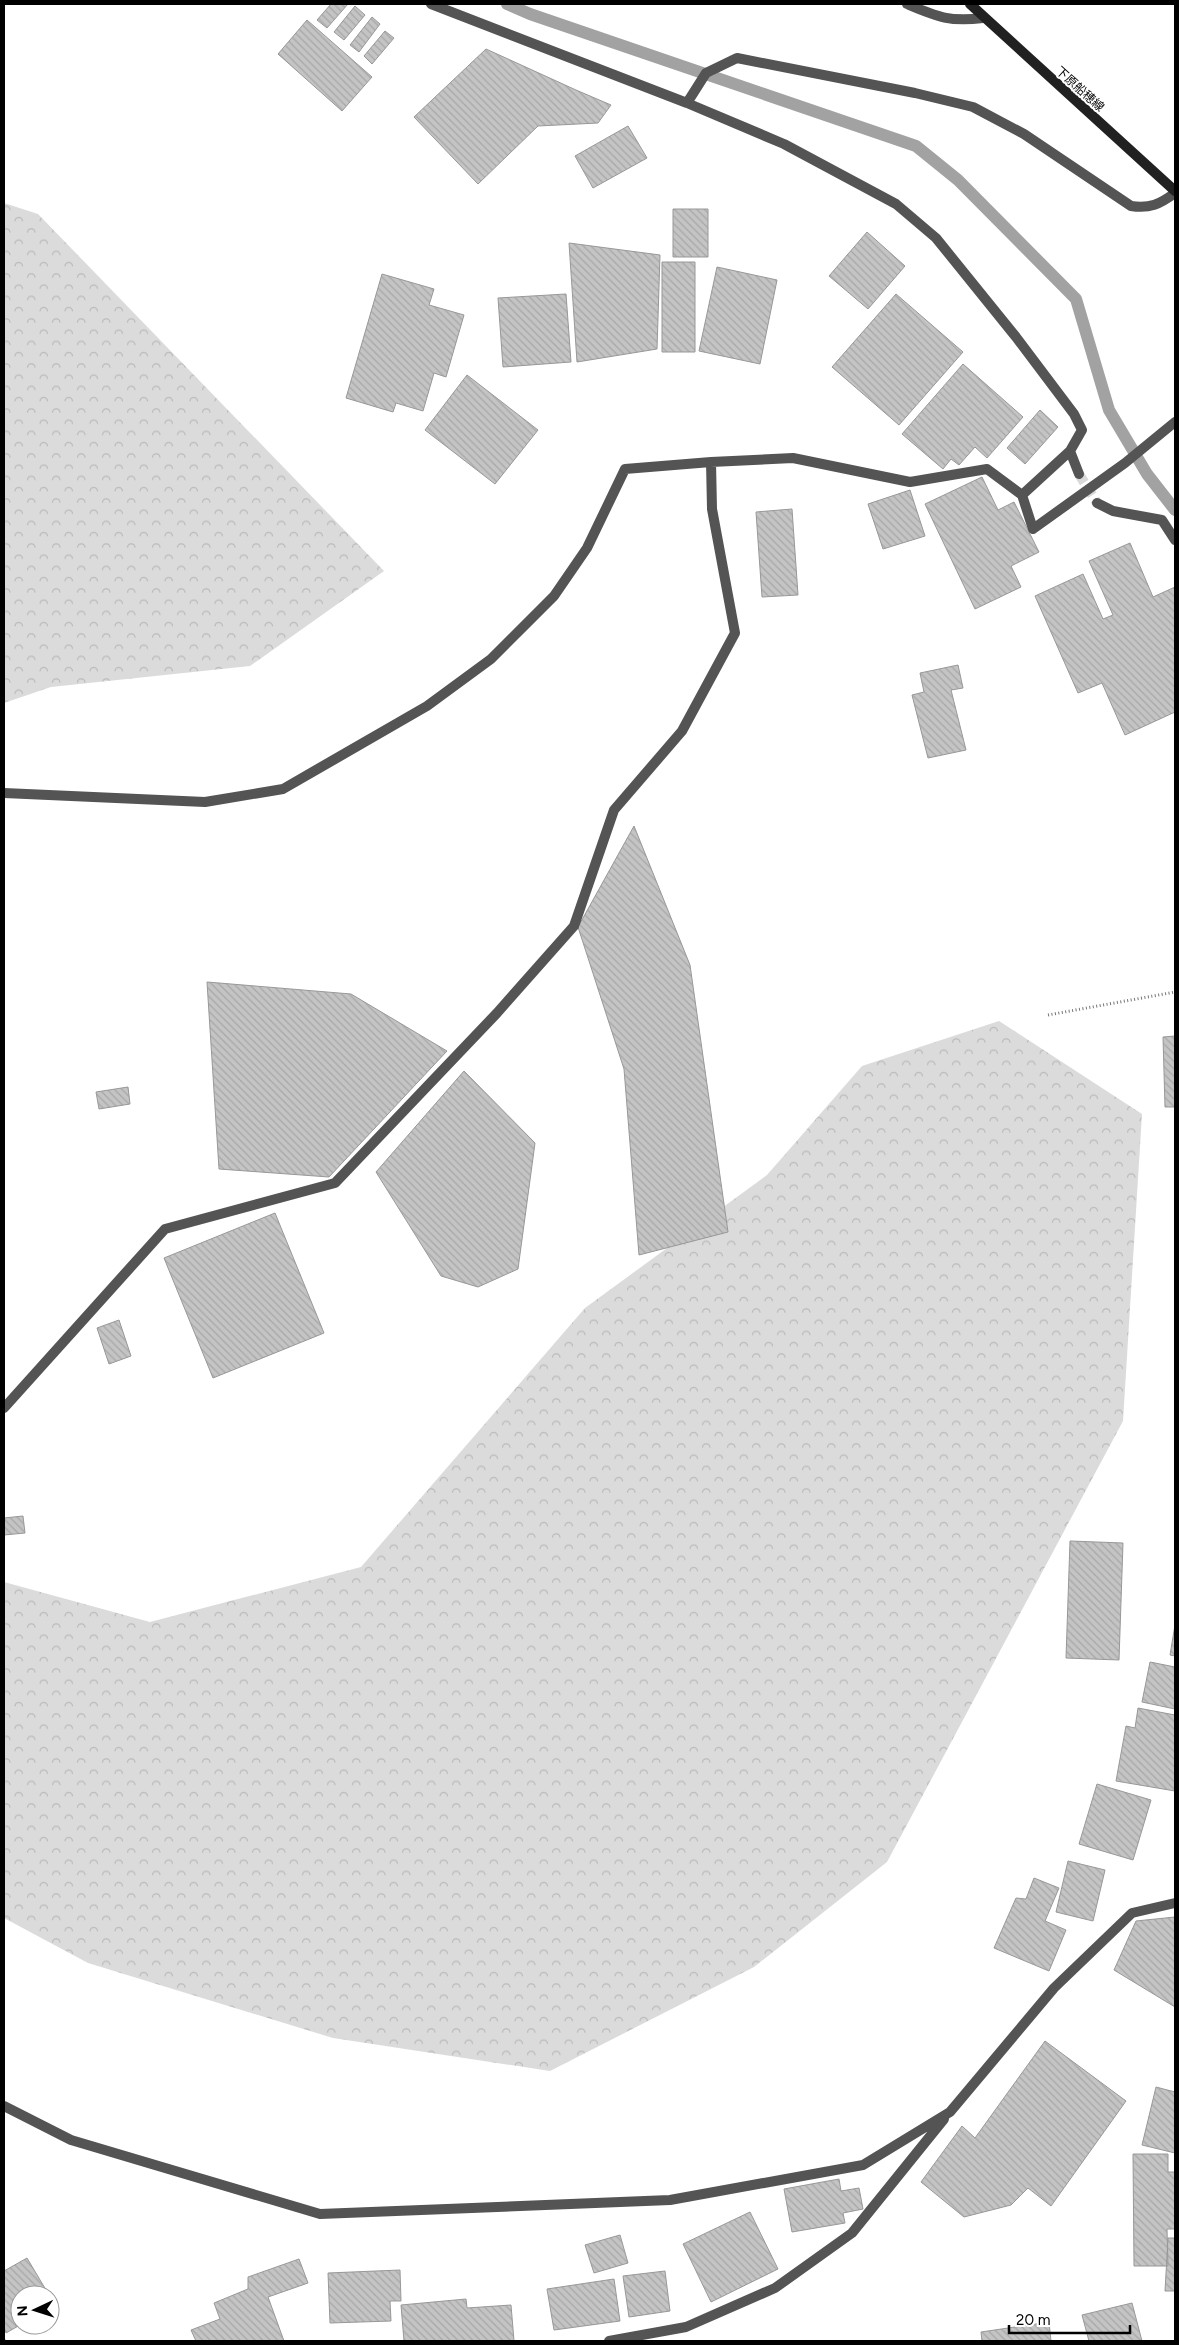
<svg xmlns="http://www.w3.org/2000/svg" width="1179" height="2345" viewBox="0 0 1179 2345" font-family="Figtree,'Noto Sans JP',sans-serif">
<style>
.forest{fill:url(#forest-crowns)}
.lines{fill:none;stroke-linecap:round;stroke-linejoin:round}
.stream{stroke:#a2a2a2;stroke-width:12}
.building{fill:url(#building-back-hatch);stroke:#989898}
.street-tunnel{stroke:#d9d9d9;stroke-width:10;stroke-dasharray:10 5;stroke-linecap:butt}
.path{stroke:#767676;stroke-width:3;stroke-dasharray:1 2.5;stroke-linecap:butt}
.street{stroke:#545454;stroke-width:10}
.secondary{stroke:#212121;stroke-width:10}
.labels{text-anchor:middle;stroke-width:4;stroke-linejoin:round;paint-order:stroke}
.street-label{font-size:12px;fill:#000;stroke:#fff}
</style>
<defs>
<pattern id="forest-crowns" width="20" height="18" patternUnits="userSpaceOnUse" patternTransform="scale(1.25)"><rect width="20" height="18" fill="#dbdbdb"/><path d="M2 6a3 3 0 1 1 6 0M12 15a3 3 0 1 1 6 0" fill="none" stroke="#bababa"/></pattern>
<pattern id="building-back-hatch" width="6" height="6" patternUnits="userSpaceOnUse" patternTransform="scale(1.25)"><rect width="6" height="6" fill="#c4c4c4"/><path d="M-1 5l2 2M0 0l6 6M5-1l2 2" fill="none" stroke="#a7a7a7"/></pattern>
</defs>
<rect width="100%" height="100%" fill="#fff"/>
<path class="forest" d="M4,203L38,214L384,571L250,666L51,687L4,703Z
M999,1021L1142,1114L1123,1421L887,1862L754,1967L550,2071L333,2038L88,1963L4,1918V1582L150,1622L361,1567L585,1308L767,1175L862,1066Z"/>
<g class="lines">
<path class="stream" d="M507,4L530,14L916,146L958,180L1076,299L1109,410L1147,474L1175,510"/>
</g>
<path class="building" d="M331,4H348L327,28L317,20Z
M355,6L365,15L344,40L334,32Z
M372,17L380,24L359,52L350,45Z
M307,20L372,77L342,111L278,54Z
M385,31L394,38L372,64L364,56Z
M486,49L576,90L611,105L598,123L538,126L478,184L414,117Z
M628,126L647,158L593,188L575,156Z
M673,209H708V257H673Z
M867,232L905,266L868,309L829,276Z
M569,243L660,255L657,349L577,362Z
M662,262H695V352H662Z
M717,267L777,280L760,364L699,351Z
M382,274L434,289L429,305L464,315L446,377L434,373L423,411L396,403L393,412L346,398Z
M566,294L571,362L503,367L498,298Z
M896,294L963,352L899,425L832,367Z
M963,364L1023,417L987,458L975,447L959,465L951,459L943,469L902,434Z
M467,375L538,430L495,484L425,430Z
M1040,410L1058,427L1025,464L1007,448Z
M982,477L998,510L1014,502L1039,552L1011,566L1021,587L975,609L925,504Z
M910,490L925,536L883,549L868,504Z
M792,509L798,595L762,597L756,512Z
M1130,543L1153,597L1175,587V712L1125,735L1102,683L1078,693L1035,596L1083,574L1103,619L1113,615L1089,561Z
M958,665L963,688L951,690L966,750L928,758L912,695L924,692L920,673Z
M634,826L690,965L728,1232L639,1255L624,1069L578,927Z
M207,982L351,994L447,1051L329,1177L219,1169Z
M1175,1036V1107H1165L1163,1037Z
M464,1071L535,1143L518,1269L478,1287L441,1276L376,1172Z
M128,1087L130,1104L99,1109L96,1092Z
M275,1213L324,1333L213,1378L164,1258Z
M119,1320L131,1356L109,1364L97,1328Z
M23,1516L25,1533L4,1535V1518Z
M1070,1541L1123,1543L1119,1660L1066,1658Z
M1175,1625V1656L1170,1655Z
M1150,1662L1175,1667V1709L1142,1702Z
M1138,1708L1175,1715V1791L1116,1781L1126,1726L1135,1728Z
M1097,1784L1151,1800L1133,1860L1079,1844Z
M1068,1861L1105,1870L1093,1921L1056,1912Z
M1034,1878L1059,1888L1045,1921L1066,1930L1049,1971L994,1948L1016,1898L1026,1899Z
M1175,1917V2007L1114,1970L1136,1921Z
M1045,2041L1126,2101L1051,2206L1028,2188L1011,2205L964,2217L921,2182L962,2126L975,2138Z
M1156,2087L1175,2092V2153L1142,2145Z
M1133,2154H1168V2172H1175V2229H1167L1168,2266H1134Z
M839,2179L841,2191L859,2188L863,2209L843,2213L845,2223L792,2232L784,2189Z
M750,2212L778,2269L711,2302L683,2244Z
M620,2235L628,2263L594,2273L585,2245Z
M1168,2238H1175V2291H1165Z
M27,2258L49,2295H20V2325L6,2333L4,2328V2271Z
M299,2259L308,2283L268,2297L284,2341H196L191,2330L220,2319L214,2303L248,2289V2277Z
M400,2270L401,2301H390L391,2321L330,2323L328,2273Z
M665,2271L670,2311L629,2317L623,2276Z
M614,2279L620,2321L554,2330L547,2289Z
M466,2299L467,2308L511,2305L514,2341H404L401,2305Z
M1132,2303L1142,2341H1089L1082,2315Z
M1049,2322L1051,2341H982L981,2332Z"/>
<g class="lines">
<path class="street-tunnel" d="M1079,474L1097,503"/>
<path class="path" d="M1048,1015L1175,992
M4,2340L6,2341"/>
<path class="street" d="M907,4C938,17 949,22 983,18
M687,103L706,73L737,58L915,93L973,107L1024,134L1131,206C1150,209 1160,204 1175,193
M1070,451L1079,474
M1022,495L1033,529L1125,463L1175,422
M1097,503L1113,511L1162,520L1175,540
M4,793L205,802L283,789L427,706L491,659L554,596L587,548L625,469L711,462L793,458L910,482L987,469L1022,495L1070,451L1082,430L1074,414L1016,337L936,238L896,204L784,144L687,103L431,4
M4,1408L165,1229L335,1183L497,1013L574,926L614,810L682,731L735,633L712,509L711,462
M4,2106L71,2140L320,2214L670,2200L863,2165L950,2112L1054,1988L1132,1913L1175,1903
M609,2341L686,2327L775,2288L852,2233L944,2119"/>
<path class="secondary" d="M970,4L1175,191"/>
</g>
<g class="labels">
<g class="street-label">
<text transform="translate(1080 89) rotate(42)" y="4">下原船穂線</text>
</g>
</g>
<rect width="1179" height="2345" fill="none" stroke="#000000" stroke-width="10"/>
<g transform="translate(35 2310) rotate(266)"><circle r="24" fill="#ffffff" stroke="#999999"/>
<path d="M0-4L9 19L0 12L-9 19Z" fill="#000000"/>
<text y="-8" font-size="14" font-weight="bold" text-anchor="middle" fill="#000000">N</text>
</g>
<path d="M1009 2325v8h121v-8" fill="none" stroke="#000000" stroke-width="2.5"/>
<text x="1016" y="2325" font-size="15" fill="#000000" stroke="#ffffff" stroke-width="4" paint-order="stroke">20 m</text>
</svg>
